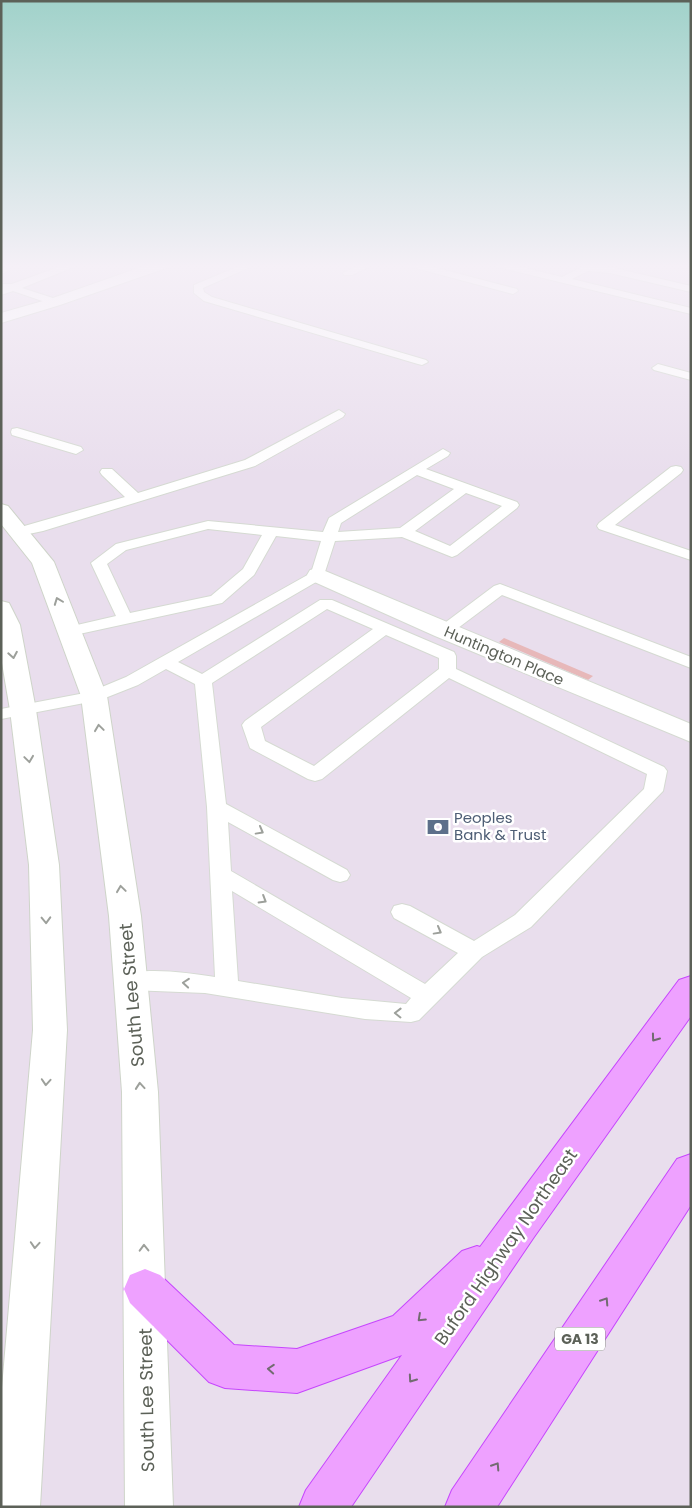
<svg xmlns="http://www.w3.org/2000/svg" width="692" height="1508" viewBox="0 0 692 1508" font-family="Poppins,sans-serif">
<style>
.green{fill:#e7b8b9}
.lines{fill:none;stroke-linecap:round;stroke-linejoin:round}
.lane-casing{stroke:#d5dad2;stroke-width:2}
.street-casing{stroke:#d5dad2;stroke-width:2}
.secondary-casing{stroke:#ced4c9;stroke-width:2}
.primary-casing{stroke:#c646fd;stroke-width:2}
.lane{fill:#fff;fill-rule:evenodd}
.street{fill:#fff;fill-rule:evenodd}
.secondary{fill:#fff;fill-rule:evenodd}
.primary{fill:#eea1ff;fill-rule:evenodd}
.oneway{stroke:#9da09b}
.oneway2{stroke:#726b71}
.labels{text-anchor:middle;stroke-width:5;stroke-linejoin:round;paint-order:stroke}
.shield{fill:#fff;stroke:#8d908a;stroke-width:1}
.shield-label{font-size:14px;font-weight:bold;fill:#5c6158}
.street-label{font-size:15px;fill:#5c6158;stroke:#fff}
.service-label{font-size:15px;fill:#4e5e75;stroke:#fff;text-anchor:start}
.near-street-label{font-size:18px;fill:#5c6158;stroke:#fff}
</style>
<rect width="100%" height="100%" fill="#e9deed"/>
<path class="green" d="M504,638L593,676L588,680L499,642Z"/>
<g class="lines">
<g class="lane-casing">
<path id="lane" d="M67,264H81L22,288L59,300L60,302L59,304H51L13,291L1,295L3,284H12Z
M244,264H257L203,288L204,292L212,297L426,360L428,362L422,365L418,364L204,301L194,293V285Z
M362,264H375L352,275H344L343,273Z
M406,264H422L517,289L518,291L513,294L408,266Z
M492,264H509L562,277L586,265L610,267L691,286V292L610,273L588,271L572,279L691,308V314L494,266Z
M1,266L8,270L1,275Z
M658,364L691,373V380L654,370L652,368Z
M339,410L345,414L343,417L255,466L43,531L19,536L14,535L12,532L14,529L125,497L102,475L100,472L102,469H112L138,493L245,460Z
M17,428L81,447L83,450L76,454L12,435L11,432L12,429Z
M443,449L450,453L448,456L426,469L517,502L519,505L517,508L457,555L452,557L402,537L335,541L323,578L178,662L202,674L320,600H332L454,652L456,656V669L664,767L667,771L663,791L531,927L482,957L419,1020L411,1022L365,1019L205,993L130,990L122,987L119,981L122,975C147,967 189,973 215,977L207,807L195,684L166,669L138,685L100,700L1,719V709L90,692L126,677L311,573L321,541L276,536L254,575L222,603L70,636L64,634L62,631L64,628L116,616L91,563L116,544L208,521L323,532L329,518ZM417,475L454,489L400,528L338,532L341,523ZM466,493L502,506L450,546L415,531ZM208,529L262,535L243,569L211,596L130,613L107,564L126,550ZM327,609L373,629L245,721L242,725L250,748L308,779L315,781L322,779L449,678L647,774L644,789L515,915L474,941L410,906L402,904L394,906L391,912L394,918L458,953L425,984L231,871L228,822L333,880L340,882L347,880L350,875L347,870L226,804L212,683ZM386,635L439,658V669L314,766L265,741L261,727ZM232,891L411,998L406,1004L342,998L238,981Z
M676,466L681,467L683,470L681,473L615,525L691,551V560L599,529L597,526L599,523L671,467Z
M500,584L691,657V668L502,595L450,634H438L436,631L438,628L494,586Z"/>
</g>
<g class="street-casing">
<path id="street" d="M150,264H171L169,267L60,305L1,323V313L50,299Z
M318,568L691,724V742L435,636L310,580L307,575L310,570Z"/>
</g>
<g class="secondary-casing">
<path id="secondary" d="M1,504L8,506L54,562L107,696L141,916L158,1092L173,1507H125L122,1092L109,916L81,696L32,563L1,524Z
M1,601L9,603L20,625L36,710L59,865L67,1030L40,1507H1V1399L33,1030L29,865L10,710L1,657Z"/>
</g>
<g class="primary-casing">
<path id="primary" d="M691,976V1016L534,1237L351,1507H299L306,1490L402,1355L297,1393L225,1388L209,1382L130,1303L124,1289L130,1275L145,1269L160,1275L234,1345L297,1349L393,1316L462,1251L477,1246L480,1247L679,980Z
M691,1154V1205L497,1507H445L452,1490L677,1159Z"/>
</g>
<use href="#lane" class="lane"/>
<use href="#street" class="street"/>
<use href="#secondary" class="secondary"/>
<use href="#primary" class="primary"/>
</g>
<defs><path id="oneway-chevron" d="M-2-3.5L2.5 0L-2 3.5" fill="none" stroke-width="1.6" stroke-linecap="round" stroke-linejoin="round" transform="scale(1.25)"/></defs>
<g class="oneway">
<use href="#oneway-chevron" transform="translate(58 601) rotate(-111)"/>
<use href="#oneway-chevron" transform="translate(13 655) rotate(80)"/>
<use href="#oneway-chevron" transform="translate(99 728) rotate(-98)"/>
<use href="#oneway-chevron" transform="translate(29 759) rotate(82)"/>
<use href="#oneway-chevron" transform="translate(260 831) rotate(29)"/>
<use href="#oneway-chevron" transform="translate(121 889) rotate(-98)"/>
<use href="#oneway-chevron" transform="translate(263 900) rotate(31)"/>
<use href="#oneway-chevron" transform="translate(46 920) rotate(88)"/>
<use href="#oneway-chevron" transform="translate(438 931) rotate(29)"/>
<use href="#oneway-chevron" transform="translate(186 983) rotate(-175)"/>
<use href="#oneway-chevron" transform="translate(398 1013) rotate(-179)"/>
<use href="#oneway-chevron" transform="translate(46 1082) rotate(94)"/>
<use href="#oneway-chevron" transform="translate(140 1086) rotate(-95)"/>
<use href="#oneway-chevron" transform="translate(35 1245) rotate(94)"/>
<use href="#oneway-chevron" transform="translate(144 1248) rotate(-91)"/>
</g>
<g class="oneway2">
<use href="#oneway-chevron" transform="translate(655 1038) rotate(126)"/>
<use href="#oneway-chevron" transform="translate(605 1301) rotate(-57)"/>
<use href="#oneway-chevron" transform="translate(421 1318) rotate(137)"/>
<use href="#oneway-chevron" transform="translate(271 1369) rotate(-176)"/>
<use href="#oneway-chevron" transform="translate(412 1379) rotate(125)"/>
<use href="#oneway-chevron" transform="translate(496 1466) rotate(-57)"/>
</g>
<linearGradient id="sky" x2="0" y2="1"><stop stop-color="#a1d2ca"/><stop offset="0.56" stop-color="#f5f0f7"/><stop offset="1" stop-color="#f5f0f7" stop-opacity="0"/></linearGradient>
<rect width="692" height="475" fill="url(#sky)"/>
<defs>
<g id="bank-bare" transform="scale(1.725)"><path d="M-6-4H6V4H-6ZM0-2.3a2.3 2.3 0 1 0 0 4.6a2.3 2.3 0 1 0 0-4.6Z" fill="#5c6f8a" stroke="#fff" stroke-width="2.5" paint-order="stroke"/></g>
</defs>
<g fill-rule="evenodd">
<use href="#bank-bare" x="438" y="827"/>
</g>
<g class="labels">
<rect class="shield" x="555" y="1327.5" width="50" height="23" rx="4"/>
<g class="shield-label">
<text x="580" y="1344">GA 13</text>
</g>
<g class="street-label">
<text transform="translate(504 656) rotate(23)" y="5">Huntington Place</text>
</g>
<g class="service-label">
<text x="454" y="823">Peoples<tspan x="454" dy="17">Bank &amp; Trust</tspan></text>
</g>
<g class="near-street-label">
<text transform="translate(132 995) rotate(-95)" y="6">South Lee Street</text>
<text transform="translate(506 1247) rotate(-55)" y="6">Buford Highway Northeast</text>
<text transform="translate(147 1400) rotate(-91)" y="6">South Lee Street</text>
</g>
</g>
<rect width="692" height="1508" fill="none" stroke="#5c6158" stroke-width="5"/>
</svg>
